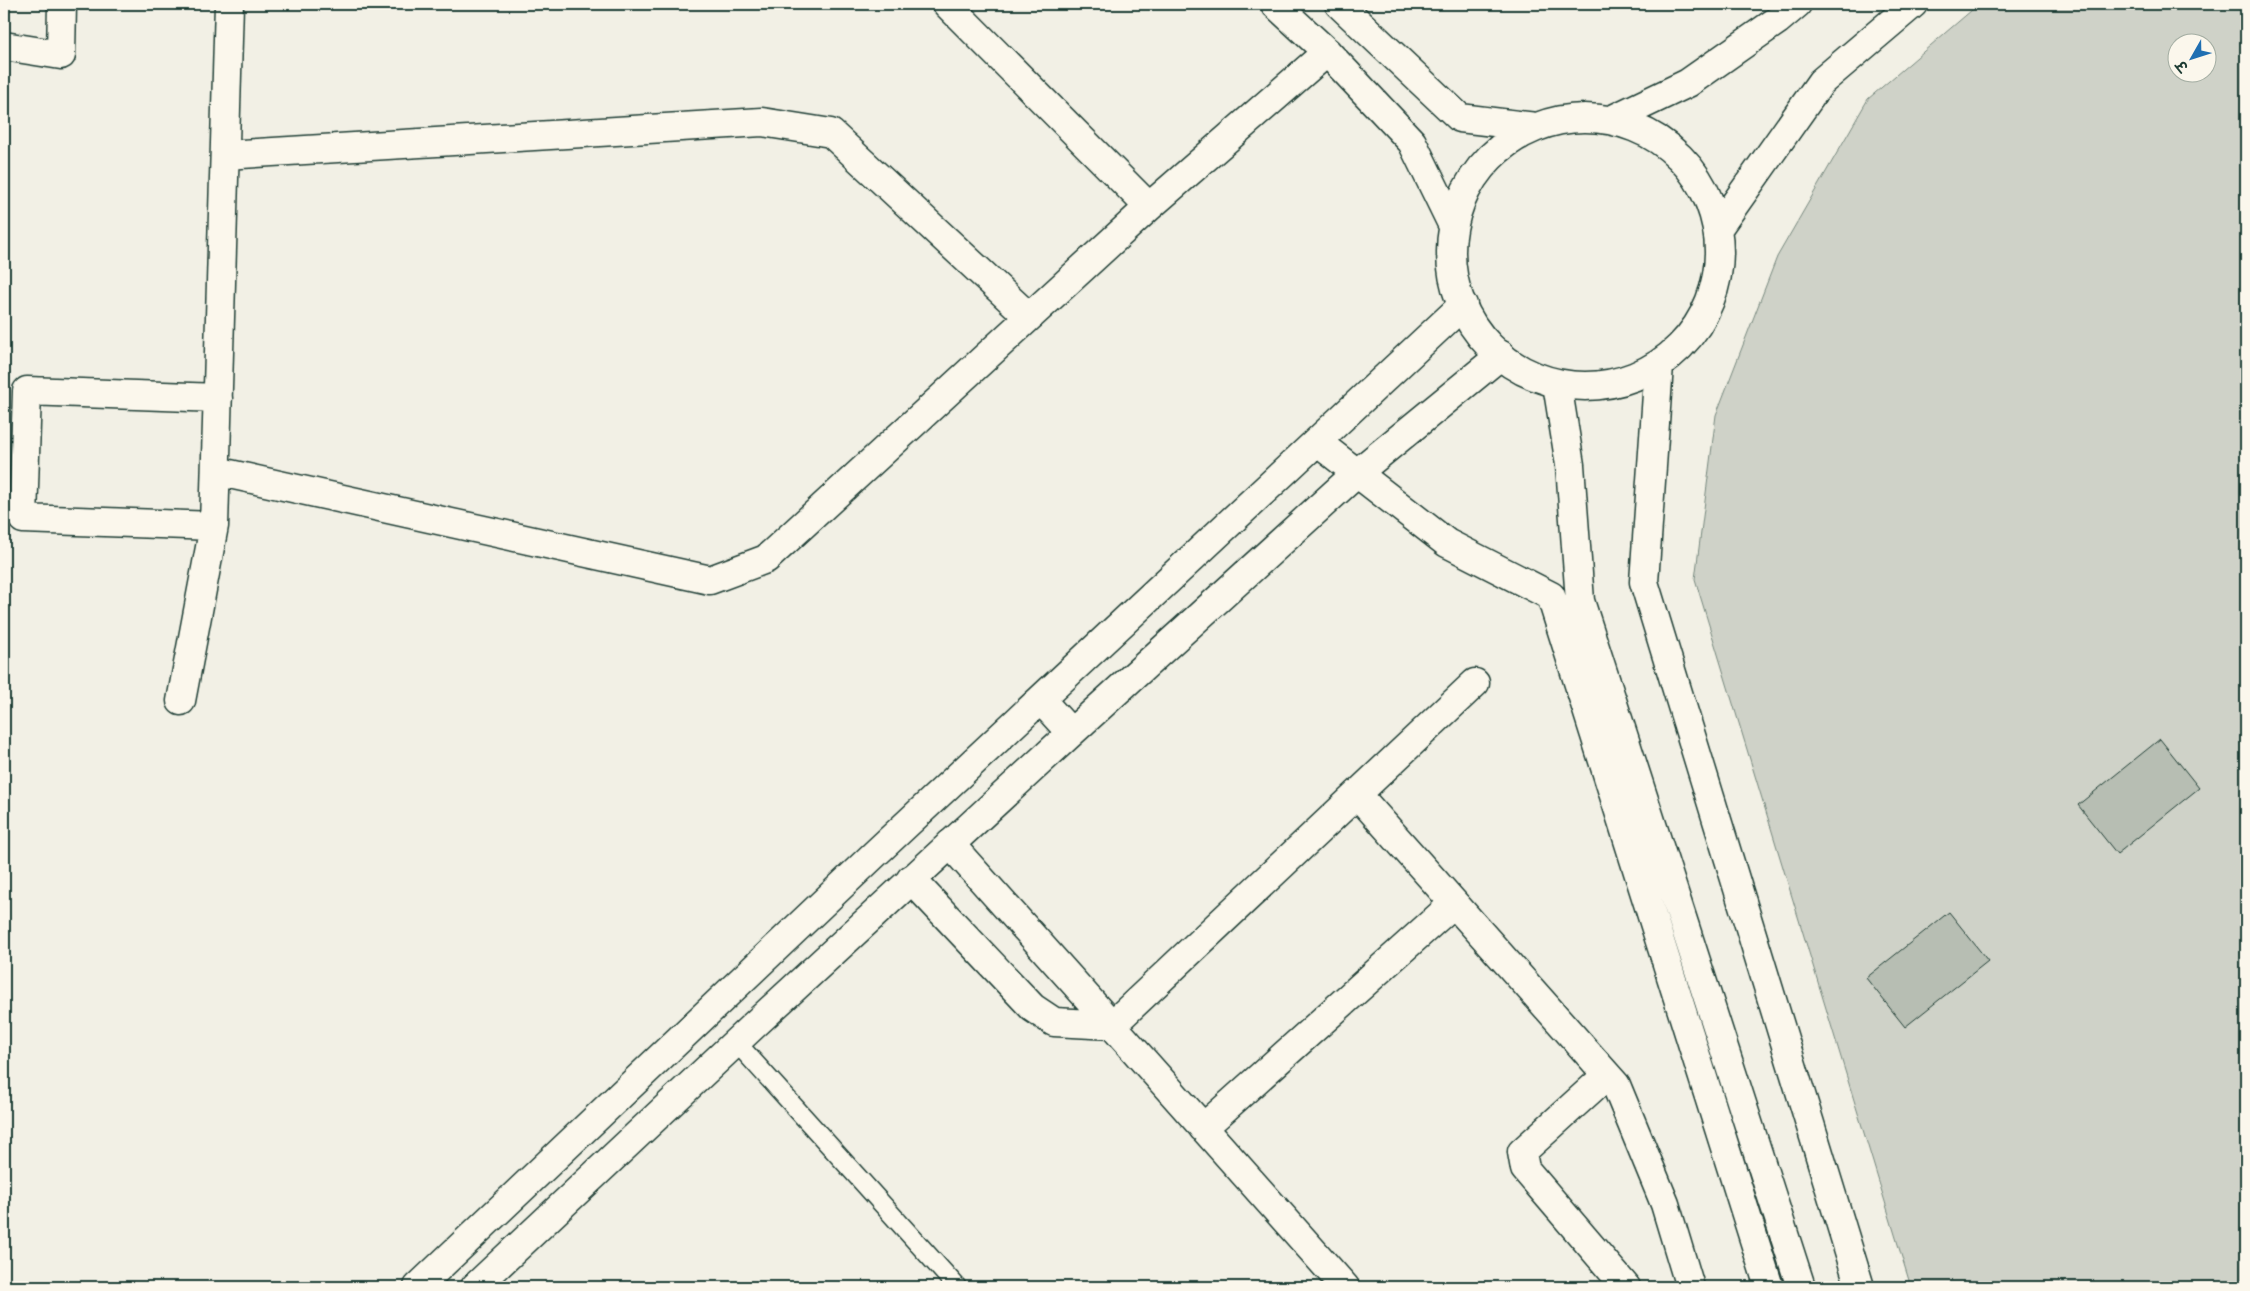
<svg xmlns="http://www.w3.org/2000/svg" width="2250" height="1291" viewBox="0 0 2250 1291" font-family="Itim,'Playpen Sans Deva',sans-serif">
<style>
.green{fill:#cfd2c8;stroke:#77887e;fill-rule:evenodd}
.building{fill:#b7beb3;stroke:#1f3d34}
.lines{fill:none;stroke-linecap:round;stroke-linejoin:round}
.service-casing{stroke:#1f3d34;stroke-width:21}
.minor-casing{stroke:#1f3d34;stroke-width:31}
.tertiary-casing{stroke:#1f3d34;stroke-width:31}
.secondary-casing{stroke:#1f3d34;stroke-width:31}
.service{stroke:#fbf7ec;stroke-width:18}
.minor{stroke:#fbf7ec;stroke-width:28}
.tertiary{stroke:#fbf7ec;stroke-width:28}
.secondary{stroke:#fbf7ec;stroke-width:28}
</style>
<rect width="100%" height="100%" fill="#f2f0e5"/>
<filter id="ink" filterUnits="userSpaceOnUse"><feTurbulence type="fractalNoise" baseFrequency=".02" numOctaves="2"/><feDisplacementMap in="SourceGraphic" scale="10" xChannelSelector="R" yChannelSelector="G"/><feConvolveMatrix kernelMatrix="1 2 1 2 8 2 1 2 1" color-interpolation-filters="sRGB"/></filter>
<g filter="url(#ink)">
<path class="green" d="M1979,4H2246V1287H1911L1695,579L1716,415L1777,257L1868,99ZM2178,42H2208V72H2178Z"/>
<path class="building" d="M2160,739L2199,788L2117,854L2078,805Z
M1949,912L1988,961L1905,1027L1866,978Z"/>
<g class="lines">
<g class="service-casing">
<path id="service" d="M736,1042L957,1287"/>
</g>
<g class="minor-casing">
<path id="minor" d="M947,4L1149,207
M4,46L61,55L62,4
M225,155L762,122L831,133L1029,317
M216,471L710,580L766,559L1149,207L1327,52
M214,526L23,519L27,391L218,398
M181,701L214,526L229,4
M1357,794L1616,1085L1665,1204L1690,1287
M950,844L1112,1025
M911,879L1033,1008L1054,1022L1112,1025
M1607,1075L1522,1152L1525,1169L1626,1287
M1203,1128L1454,903
M1345,1287L1112,1025L1475,683"/>
</g>
<g class="tertiary-casing">
<path id="tertiary" d="M1659,365L1644,582L1860,1287
M1557,384L1570,465L1580,601L1801,1287
M1317,442L1447,543L1551,596L1769,1287
M1041,700L1071,733
M418,1287L878,851L1463,305
M475,1287L752,1027L1071,733L1357,473L1501,355"/>
</g>
<g class="secondary-casing">
<path id="secondary" d="M1275,4L1327,52L1412,142L1452,224
M1339,4L1460,118L1536,127
M1451 252a134 134 0 1 1 268 0a134 134 0 1 1-268 0Z
M1613,119L1688,83L1778,20L1797,4
M1718,228L1821,82L1913,4"/>
</g>
<use href="#service" class="service"/>
<use href="#minor" class="minor"/>
<use href="#tertiary" class="tertiary"/>
<use href="#secondary" class="secondary"/>
</g>
</g>
<rect width="2250" height="1291" fill="none" stroke="#fbf7ec" stroke-width="20"/>
<rect x="10" y="10" width="2230" height="1271" fill="none" stroke="#1f3d34" stroke-width="2" filter="url(#ink)"/>
<g transform="translate(2192 58) rotate(231)"><circle r="24" fill="#fbf7ec" stroke="#a3ada2"/>
<path d="M0-4L9 19L0 12L-9 19Z" fill="#1f6fb2"/>
<text y="-8" font-size="14" font-weight="bold" text-anchor="middle" fill="#1f3d34">उ</text>
</g>
</svg>
